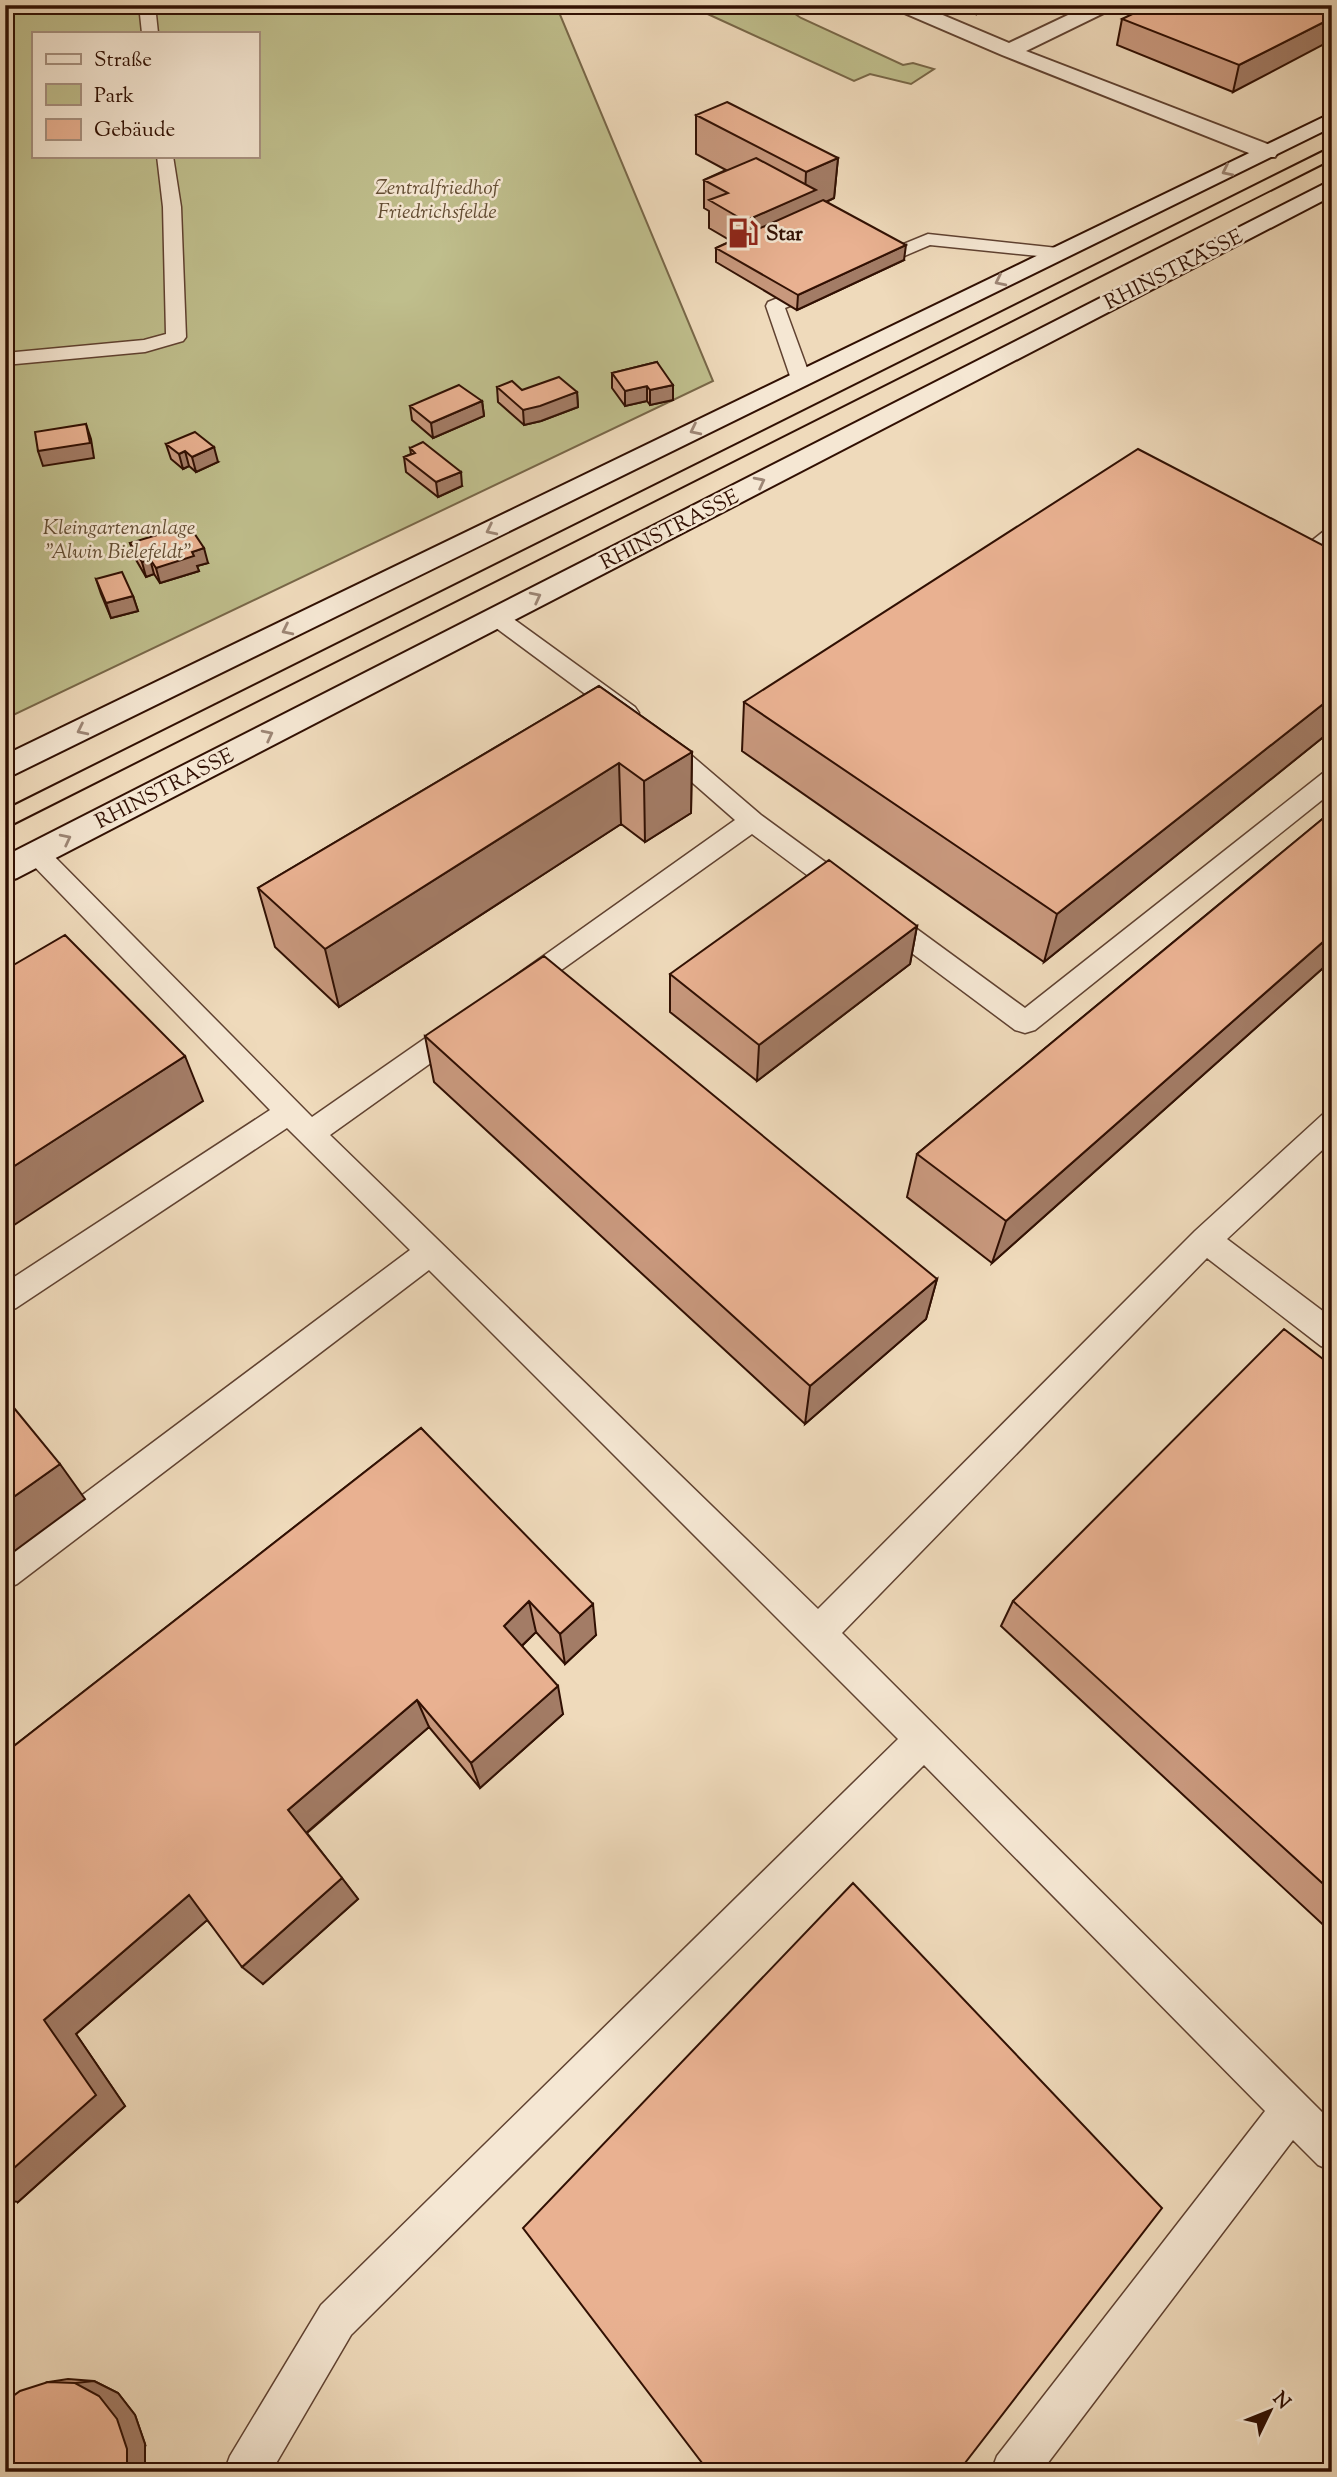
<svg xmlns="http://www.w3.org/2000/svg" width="1337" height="2477" viewBox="0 0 1337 2477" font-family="'Sorts Mill Goudy',serif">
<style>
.green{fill:#bfbe8c;stroke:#786748;stroke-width:2;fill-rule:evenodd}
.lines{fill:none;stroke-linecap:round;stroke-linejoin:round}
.service-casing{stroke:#604231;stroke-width:3}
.minor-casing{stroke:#604231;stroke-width:4}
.secondary-casing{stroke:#311003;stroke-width:4}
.service{fill:#f5e7d3;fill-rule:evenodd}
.minor{fill:#f5e7d3;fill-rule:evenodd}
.secondary{fill:#f5e7d3;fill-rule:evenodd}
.tram{stroke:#311003;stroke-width:2}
.wall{fill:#c8987d;stroke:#311003;stroke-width:2}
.shaded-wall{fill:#a37c66;stroke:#311003;stroke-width:2}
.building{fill:#e9b191;stroke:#311003;stroke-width:2}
.oneway{stroke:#9d8675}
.labels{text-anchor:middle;stroke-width:5;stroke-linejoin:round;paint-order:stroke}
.far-park-label{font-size:21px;font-style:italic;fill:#634d33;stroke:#f5e7d3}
.far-poi-label{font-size:21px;font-weight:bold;fill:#311003;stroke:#f5e7d3;text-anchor:start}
.far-street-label{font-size:21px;fill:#311003;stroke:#f5e7d3}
</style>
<rect width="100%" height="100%" fill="#efdabb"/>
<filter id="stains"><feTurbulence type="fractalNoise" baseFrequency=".00286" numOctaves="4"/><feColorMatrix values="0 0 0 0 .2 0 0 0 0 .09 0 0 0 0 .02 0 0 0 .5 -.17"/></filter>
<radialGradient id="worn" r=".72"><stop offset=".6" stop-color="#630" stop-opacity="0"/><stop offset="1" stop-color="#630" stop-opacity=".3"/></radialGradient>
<path class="green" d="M5,5H556L713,381L5,719ZM33,33H257V156H33Z
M688,5H782L801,18L903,65L913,63L934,69L911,84L870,74L854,81Z"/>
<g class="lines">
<g class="service-casing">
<path id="service" d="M139,5H155L158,33H142Z
M157,156H173L181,207L186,337L183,341L145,352L5,365V353L144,340L166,334L163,207Z
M928,234L1058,248L1067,253L1058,258L930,245L874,269L868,270L859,265L862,261Z
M819,281L828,287L826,291L785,308L811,379L801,385L791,379L766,306L768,302Z
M1332,530V546L1301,569L1332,586V602L1278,575L1275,570L1324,531Z
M496,610L504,612L635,707L639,713L635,719L627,721L619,719L488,622L485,617L488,612Z
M662,735L670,737L761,815L1025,1008L1323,773L1332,771V792L1035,1030L1025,1033L1015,1030L752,834L529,993L520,996L511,993L507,986L511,979L735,820L654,749L650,743L654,737Z
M37,845L46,848L312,1117L450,1021L460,1018L470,1021L474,1028L470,1035L330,1135L818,1609L1195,1231L1322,1115L1332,1112V1141L1227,1239L1332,1318V1349L1321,1346L1207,1258L842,1633L1332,2122V2171L1318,2165L1293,2140L1041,2472H991L997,2456L1265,2111L924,1765L351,2335L271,2472H224L230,2456L321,2305L898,1739L429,1270L17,1584L5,1589V1553L410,1250L287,1128L16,1308L5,1312V1283L270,1110L28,860L24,854L28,848Z"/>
</g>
<g class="minor-casing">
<path id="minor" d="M892,5H919L1009,43L1089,5H1115L1112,9L1026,51L1275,147L1278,152L1275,157H1259L1002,55L895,9Z"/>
</g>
<g class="secondary-casing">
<path id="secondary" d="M1332,113V127L5,779V755Z
M1332,180V196L17,878L5,882V856Z"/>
</g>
<use href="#service" class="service"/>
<use href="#minor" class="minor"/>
<use href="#secondary" class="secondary"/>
<path class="tram" d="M5,809L1332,146
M5,829L1332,160"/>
</g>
<path class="wall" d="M957,5H1003L998,8L994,6L977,14Z
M1332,5L1233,92L1117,45L1122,19Z
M696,115L838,158L834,198L826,202L904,260L797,310L716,262V248L731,241L709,228V211L704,208V180L726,170L696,154Z
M657,362L673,400L650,405L647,401L625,406L612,388V373Z
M497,387L522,390L577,392L578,407L541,421L524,425L498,402Z
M482,401L484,416L433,438L412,420L410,406Z
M166,444L218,462L196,472L189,466L183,469L171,459Z
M410,448L462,486L438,497L406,472L404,457L411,454Z
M180,534L208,563L197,566L199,571L160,583L154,574L146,577L135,558L130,543Z
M1332,550V730L1044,962L742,751L744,702Z
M96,579L133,596L138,611L111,618L101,594Z
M599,686L692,752L691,813L645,842L621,824L339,1007L275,947L258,888Z
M1332,811V960L992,1263L907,1197L917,1154Z
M917,926L910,964L757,1081L670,1012V974Z
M425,1036L937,1279L926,1319L805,1424L434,1082Z
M1332,1366V1933L1001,1626L1013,1601Z
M421,1428L596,1635L565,1664L536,1632L522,1646L563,1714L480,1788L429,1727L307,1833L358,1899L263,1984L207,1920L76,2034L125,2106L18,2202L5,1753Z
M68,2379L94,2381L118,2393L135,2415L145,2444L48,2382Z"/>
<path class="shaded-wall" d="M978,5H994L977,14Z
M1332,18V40L1233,92L1239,65Z
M838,158L834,198L815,207L744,249L745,221L805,194L806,172Z
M906,245L904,260L797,310L798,295Z
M673,385V400L650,405V390Z
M647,386V401L625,406V391Z
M577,392L578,407L541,421L524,425L523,410Z
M482,401L484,416L433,438L431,423Z
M86,424L91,439L94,458L43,466L38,451Z
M214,447L218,462L196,472L192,457Z
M5,450L8,457L10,476H5Z
M185,451L189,466L183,469L179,454Z
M461,472L462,486L438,497L436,482Z
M204,548L208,563L197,566L199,571L160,583L156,568L192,552Z
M150,559L154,574L146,577L142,562Z
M133,596L138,611L111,618L106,603Z
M1332,697V730L1044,962L1057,914Z
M692,752L691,813L645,842L644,781Z
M619,763L621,824L339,1007L325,949Z
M917,926L910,964L757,1081L759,1045Z
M1332,934V960L992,1263L1006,1221Z
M185,1056L203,1101L5,1231V1172Z
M937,1279L926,1319L805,1424L810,1386Z
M60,1464L85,1499L5,1558V1503Z
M529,1601L536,1632L511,1656L504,1626Z
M593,1604L596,1635L565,1664L560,1634Z
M558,1686L563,1714L480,1788L471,1763Z
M417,1700L429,1727L306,1833L288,1810Z
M342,1878L358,1899L263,1984L242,1967Z
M189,1895L213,1915L76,2034L125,2106L18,2202L5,2200V2176L44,2020Z
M94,2381L118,2393L135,2415L145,2444V2472H127L75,2383Z"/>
<path class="building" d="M1151,5H1332V18L1239,65L1122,19Z
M727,102L838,158L806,172L696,115Z
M756,158L816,190L745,221L709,200L728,193L704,180Z
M823,200L906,245L798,295L716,248Z
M657,362L673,385L650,390L647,386L625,391L612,373Z
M559,377L577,392L540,406L523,410L497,387L512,381L522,390Z
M459,385L482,401L431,423L410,406Z
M86,424L90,443L38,451L35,432Z
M195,432L214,447L192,457L185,451L179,454L166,444Z
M423,442L461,472L436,482L404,457L415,453L410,448Z
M1138,449L1332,550V697L1057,914L744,702Z
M177,529L180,534L192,530L204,548L192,552L194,556L156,568L150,559L142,562L130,543Z
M122,572L133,596L106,603L96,579Z
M599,686L692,752L644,781L619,763L325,949L258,888Z
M1332,811V934L1006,1221L917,1154Z
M829,860L917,926L759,1045L670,974Z
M65,935L185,1056L5,1172V970Z
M544,956L937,1279L810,1386L425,1036Z
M1284,1329L1332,1366V1892L1013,1601Z
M5,1397L60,1464L5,1503Z
M421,1428L593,1604L560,1634L529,1601L504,1626L558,1686L471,1763L417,1700L288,1810L342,1878L242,1967L189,1895L44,2020L96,2095L5,2176V1753Z
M853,1883L1162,2208L958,2472H709L523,2228Z
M48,2382L75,2383L99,2396L117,2419L127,2449V2472H5V2402L20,2391Z"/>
<defs><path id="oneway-chevron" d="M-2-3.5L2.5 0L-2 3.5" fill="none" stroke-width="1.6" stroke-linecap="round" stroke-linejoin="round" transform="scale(1.75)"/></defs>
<g class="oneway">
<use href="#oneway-chevron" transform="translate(1227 171) rotate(154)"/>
<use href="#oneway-chevron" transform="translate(1000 281) rotate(154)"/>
<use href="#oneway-chevron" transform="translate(695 430) rotate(154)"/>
<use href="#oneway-chevron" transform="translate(760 482) rotate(-27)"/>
<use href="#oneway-chevron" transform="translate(491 530) rotate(154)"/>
<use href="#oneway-chevron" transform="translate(536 597) rotate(-27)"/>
<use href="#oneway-chevron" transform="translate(287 630) rotate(154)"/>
<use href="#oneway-chevron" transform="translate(82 730) rotate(154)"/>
<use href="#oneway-chevron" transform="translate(268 735) rotate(-27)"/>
<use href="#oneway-chevron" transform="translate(66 839) rotate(-27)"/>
</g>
<defs>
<g id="fuel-bare" transform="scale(2.415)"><path d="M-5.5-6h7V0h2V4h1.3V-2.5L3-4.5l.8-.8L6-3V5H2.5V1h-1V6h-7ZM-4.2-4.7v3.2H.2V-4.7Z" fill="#8f2418" stroke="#f5e7d3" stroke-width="2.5" paint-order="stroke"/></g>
</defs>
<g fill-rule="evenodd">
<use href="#fuel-bare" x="743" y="233"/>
</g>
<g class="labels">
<g class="far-park-label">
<text x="437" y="194">Zentralfriedhof<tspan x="437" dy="24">Friedrichsfelde</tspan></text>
<text x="119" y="534">Kleingartenanlage<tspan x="119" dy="24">"Alwin Bielefeldt"</tspan></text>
</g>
<g class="far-poi-label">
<text x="766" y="240">Star</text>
</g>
<g class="far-street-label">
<text transform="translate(1173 269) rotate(-27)" y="7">RHINSTRASSE</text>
<text transform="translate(669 529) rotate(-27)" y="7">RHINSTRASSE</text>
<text transform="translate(164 788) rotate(-27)" y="7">RHINSTRASSE</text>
</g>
</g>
<rect width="1337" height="2477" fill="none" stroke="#efdabb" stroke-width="28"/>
<rect x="7" y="7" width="1323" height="2463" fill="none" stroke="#311003" stroke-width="3.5"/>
<rect x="14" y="14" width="1309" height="2449" fill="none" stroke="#311003" stroke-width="2"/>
<rect x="32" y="32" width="228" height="126" fill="#f5e7d3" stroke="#a79180" stroke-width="2"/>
<rect x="46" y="54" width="35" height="10" fill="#f5e7d3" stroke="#a79180" stroke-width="2"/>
<text x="94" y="66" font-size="21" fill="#311003">Straße</text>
<rect x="46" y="84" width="35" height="21" fill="#bfbe8c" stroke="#a79180" stroke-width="2"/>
<text x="94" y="102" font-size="21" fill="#311003">Park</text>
<rect x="46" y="119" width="35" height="21" fill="#e9b191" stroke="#a79180" stroke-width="2"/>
<text x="94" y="136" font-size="21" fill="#311003">Gebäude</text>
<g transform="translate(1270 2411) rotate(47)" stroke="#f5e7d3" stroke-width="5" paint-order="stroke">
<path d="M0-5L12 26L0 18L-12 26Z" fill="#311003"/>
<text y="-10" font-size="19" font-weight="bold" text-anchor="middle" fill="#311003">N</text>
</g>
<rect width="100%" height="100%" filter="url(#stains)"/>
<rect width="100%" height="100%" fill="url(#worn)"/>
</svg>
